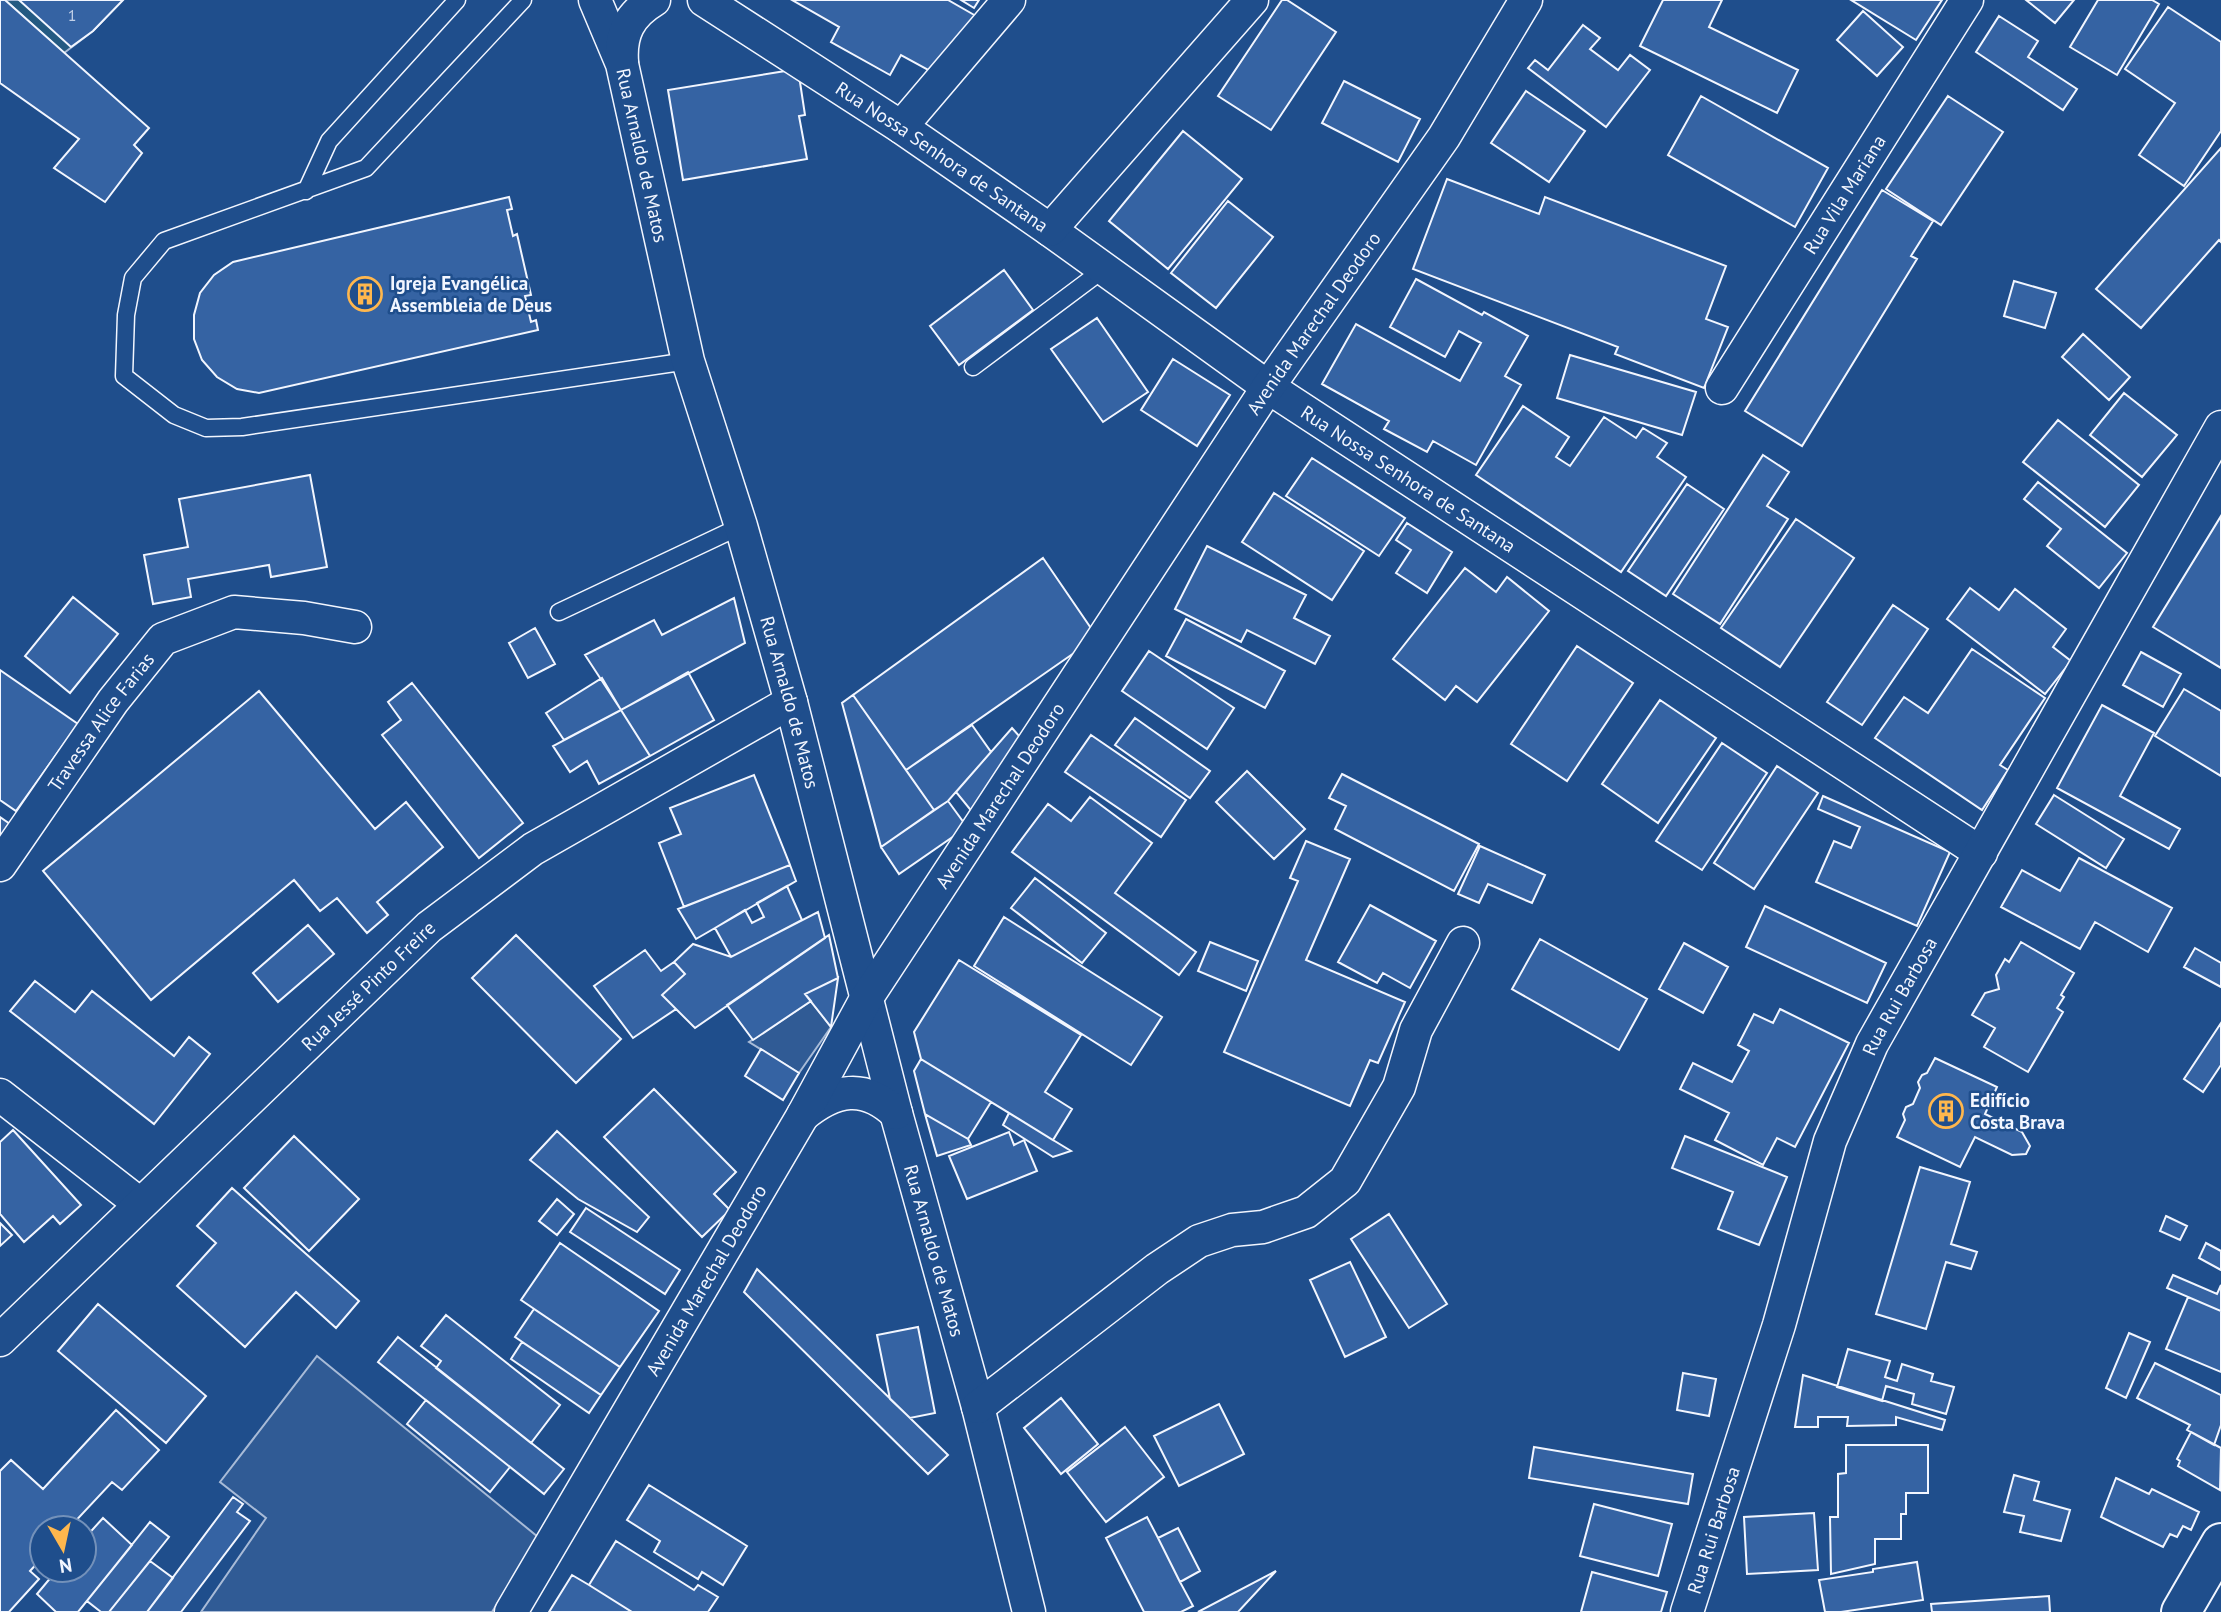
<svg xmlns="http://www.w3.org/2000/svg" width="2221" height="1612" viewBox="0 0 2221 1612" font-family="'PT Sans',sans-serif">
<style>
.green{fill:#245a82;stroke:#a8bbd7;stroke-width:2}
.parking{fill:#305b95;stroke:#a8bbd7;stroke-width:2}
.building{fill:#3563a3;stroke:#f2f6ff;stroke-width:2}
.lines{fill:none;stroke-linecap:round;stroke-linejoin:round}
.lane-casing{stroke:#f2f6ff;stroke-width:19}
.street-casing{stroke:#f2f6ff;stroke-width:35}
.secondary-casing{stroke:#f2f6ff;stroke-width:42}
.lane{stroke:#1f4e8c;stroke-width:16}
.street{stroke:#1f4e8c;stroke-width:32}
.secondary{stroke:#1f4e8c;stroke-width:38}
.labels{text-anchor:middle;stroke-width:5;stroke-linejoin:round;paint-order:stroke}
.number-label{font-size:16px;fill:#c3d1e8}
.street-label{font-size:19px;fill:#f2f6ff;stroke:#1f4e8c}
.poi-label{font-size:19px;font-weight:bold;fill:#f2f6ff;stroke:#1f4e8c;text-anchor:start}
</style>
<rect width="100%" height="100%" fill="#1f4e8c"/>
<path class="green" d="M5,0H123L93,31L64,53Z"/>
<path class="parking" d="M811,1001L831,1027L799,1073L749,1042Z
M317,1356L538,1537L492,1612H201L266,1518L220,1482Z"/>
<path class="building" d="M0,0H5L149,128L134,145L142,153L105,202L54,168L79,139L0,83Z
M19,0H123L93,31L71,47Z
M792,0H948L976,16L941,77L901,55L890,75L831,42L839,27Z
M961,0H979L974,8Z
M1282,0H1287L1336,32L1271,130L1218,96Z
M1663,0H1722L1709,27L1798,70L1777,113L1640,46Z
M1851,0H1942L1916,40Z
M2026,0H2074L2055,23Z
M2098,0H2152L2159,4L2117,75L2070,47Z
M2168,7L2221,42V131L2184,186L2139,155L2175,103L2125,69Z
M1863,11L1903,47L1877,76L1837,40Z
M1999,16L2038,41L2028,57L2077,89L2063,110L1976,52Z
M1583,25L1600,38L1590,49L1618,70L1630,55L1650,70L1606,127L1528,68L1535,60L1548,70Z
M798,69L805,115L799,116L807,159L683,180L668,90Z
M1344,81L1420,119L1398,162L1322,123Z
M1526,91L1585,131L1549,182L1491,143Z
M1701,96L1828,168L1795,227L1668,155Z
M1948,96L2003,132L1941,225L1886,189Z
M1183,131L1242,179L1168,269L1109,221Z
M2221,148V242L2219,240L2141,328L2096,289Z
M1447,179L1539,214L1545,197L1726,266L1706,319L1728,327L1704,388L1615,354L1618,347L1413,269Z
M1882,190L1933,221L1911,256L1917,259L1802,446L1745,411Z
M509,197L512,209L507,210L513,236L517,234L531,295L525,296L531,322L536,320L538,330L259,393L237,389L217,377L202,360L194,339V315L200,293L214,275L233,262Z
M1228,201L1273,237L1216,308L1171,273Z
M1004,270L1033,310L959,365L930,326Z
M1416,279L1482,315L1484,312L1528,336L1505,376L1521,385L1476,465L1433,441L1427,452L1384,429L1389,421L1322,384L1356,324L1460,381L1481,343L1459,331L1445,357L1390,327Z
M2014,281L2056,293L2045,328L2004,316Z
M1097,318L1148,392L1103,422L1051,349Z
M2083,334L2130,377L2109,400L2062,357Z
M1570,355L1696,392L1682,435L1557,398Z
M1173,359L1230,395L1197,446L1141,410Z
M2124,393L2177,435L2142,477L2090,435Z
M1523,406L1569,437L1556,457L1570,466L1604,417L1636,438L1643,428L1667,443L1657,457L1686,477L1621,572L1476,475Z
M2058,420L2139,485L2105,527L2023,462Z
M1763,455L1789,472L1767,506L1788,519L1720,624L1673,594Z
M1312,458L1405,518L1379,556L1286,496Z
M310,475L327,567L271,577L269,565L188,579L191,597L153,604L144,555L188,547L179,499Z
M2038,482L2127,553L2099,588L2047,546L2061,529L2024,499Z
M1687,484L1724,509L1666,596L1628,571Z
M1274,493L1364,551L1332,600L1242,542Z
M2221,516V668L2153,627Z
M1796,519L1854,558L1780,667L1721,628Z
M1407,523L1452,552L1427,593L1396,573L1411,550L1396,540Z
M1207,546L1306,595L1294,618L1330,636L1315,664L1247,630L1241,642L1175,609Z
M1043,558L1097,637L906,770L853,695Z
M1465,568L1496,592L1507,577L1549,611L1477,702L1456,686L1445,700L1393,659Z
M1970,588L1999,610L2015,589L2066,629L2053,647L2071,661L2045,694L1947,619Z
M73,597L118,634L70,693L25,656Z
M734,598L745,643L621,710L585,655L654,620L662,635Z
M1893,605L1928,629L1862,725L1827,702Z
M1186,619L1285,671L1265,708L1166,656Z
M535,628L555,664L528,678L509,643Z
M1577,646L1633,683L1567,781L1511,744Z
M1972,649L2045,698L2000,765L2008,770L1982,810L1875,738L1904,697L1928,713Z
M1149,651L1234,708L1207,749L1122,691Z
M2141,652L2181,674L2163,707L2123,685Z
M0,670L78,724L16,811L0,800Z
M688,672L714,720L650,756L621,710Z
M602,678L621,710L564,740L546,713Z
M412,683L523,823L479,858L382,735L401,720L388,702Z
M2184,689L2221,711V776L2155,736Z
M259,691L375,829L406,802L443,847L377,902L388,915L367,933L337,898L320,911L294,880L151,1000L43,871Z
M853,695L934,810L881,847L842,703Z
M1660,700L1716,738L1658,823L1602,784Z
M2102,705L2154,733L2120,796L2180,829L2169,849L2057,788Z
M621,710L650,756L599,784L587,761L570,772L553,746Z
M1135,718L1210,771L1190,798L1115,745Z
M972,725L991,752L948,801L934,810L906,770Z
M1012,728L1027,745L973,813L956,792Z
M1091,735L1186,800L1161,837L1065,772Z
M1722,743L1767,773L1702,870L1656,841Z
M1777,766L1818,793L1754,889L1714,863Z
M1247,771L1305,829L1274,859L1216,802Z
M1342,774L1479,844L1454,891L1335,829L1346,806L1329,798Z
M754,775L790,865L684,907L659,843L681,834L670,808Z
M2054,795L2124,839L2106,868L2036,824Z
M1823,796L1950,852L1917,926L1816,882L1834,841L1851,848L1860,827L1818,809Z
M1090,797L1152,843L1115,893L1196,952L1179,975L1012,852L1048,804L1071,821Z
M948,801L967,827L899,874L881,847Z
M0,817L10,824L0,839Z
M1306,841L1350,859L1306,960L1405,1002L1378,1063L1370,1060L1350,1106L1224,1052L1298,881L1290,878Z
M1480,846L1545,875L1532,903L1488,884L1479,903L1458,894Z
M2079,858L2172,908L2148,952L2095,922L2080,949L2001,907L2022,870L2060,891Z
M790,865L796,881L696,939L678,909Z
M1035,878L1106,933L1082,963L1011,908Z
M787,886L802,920L731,957L715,928L745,910L752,923L764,917L757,903Z
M1370,905L1436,941L1410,988L1383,973L1377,983L1338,962Z
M1765,906L1886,963L1867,1003L1746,947Z
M818,912L825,938L695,1028L662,995L685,974L674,962L693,944L731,957Z
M1004,917L1162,1017L1131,1065L974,966Z
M308,925L334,954L278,1002L253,973Z
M516,935L621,1039L576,1083L472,978Z
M829,935L838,978L805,994L811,1001L753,1040L727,1005Z
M1540,939L1647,999L1619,1050L1512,989Z
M1210,942L1258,961L1246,991L1198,971Z
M2021,942L2074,973L2061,995L2064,997L2057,1008L2063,1012L2028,1072L1984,1047L1995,1028L1972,1015L1985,993L1999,989L1996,975L2005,959L2009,962Z
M1684,943L1728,967L1703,1013L1659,989Z
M2195,948L2221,963V987L2184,967Z
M645,950L661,971L674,962L685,974L662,995L676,1009L633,1038L594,986Z
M959,960L1081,1035L1045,1092L1072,1109L1053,1140L921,1059L914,1032Z
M838,978L831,1027L805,994Z
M35,981L75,1012L92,991L174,1056L189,1037L210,1054L154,1124L10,1011Z
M1780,1009L1849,1043L1795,1147L1777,1138L1763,1165L1715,1140L1729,1113L1680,1089L1693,1063L1732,1082L1749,1051L1738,1045L1754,1014L1773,1023Z
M2221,1023V1065L2203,1092L2184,1079Z
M761,1049L799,1073L783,1100L745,1076Z
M1935,1058L1997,1087L1985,1114L2022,1132L2030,1146L2026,1154L2012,1155L1975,1137L1960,1167L1897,1137L1905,1120L1903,1114L1906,1107L1913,1104L1920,1088L1918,1082L1922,1075L1927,1073Z
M921,1059L991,1102L968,1139L925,1114L914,1071Z
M654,1089L736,1172L714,1194L730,1210L702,1237L604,1137Z
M1009,1113L1053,1140L1071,1151L1053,1157L1003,1125Z
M925,1114L968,1139L971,1145L937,1156Z
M13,1130L81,1205L60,1224L53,1216L24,1242L0,1214V1142Z
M557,1131L649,1217L637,1232L578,1199L530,1160Z
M1009,1132L1014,1145L1024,1140L1037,1171L967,1199L949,1156Z
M294,1136L359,1199L309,1251L244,1188Z
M1685,1136L1787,1177L1759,1245L1718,1229L1733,1192L1672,1168Z
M1920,1167L1970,1182L1951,1244L1977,1252L1971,1269L1946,1262L1926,1329L1876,1314Z
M232,1188L359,1301L336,1328L296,1292L245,1347L177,1286L216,1243L197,1226Z
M557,1199L574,1214L557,1235L539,1221Z
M586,1208L680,1270L665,1294L570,1232Z
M1389,1214L1447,1304L1409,1328L1351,1239Z
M2166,1216L2187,1226L2180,1240L2160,1231Z
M0,1223L12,1235L0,1246Z
M560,1243L659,1311L620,1367L521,1300Z
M2206,1243L2221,1251V1270L2199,1258Z
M1350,1262L1386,1337L1345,1357L1310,1280Z
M757,1269L948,1455L928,1474L744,1292Z
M2173,1275L2217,1294L2221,1285V1311L2167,1288Z
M2188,1297L2221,1311V1372L2166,1349Z
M98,1304L206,1396L166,1443L58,1351Z
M534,1309L620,1367L601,1395L515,1337Z
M446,1315L560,1405L531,1443L436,1368L441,1361L421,1346Z
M918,1327L935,1413L910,1418L890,1399L877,1335Z
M2129,1333L2150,1342L2126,1398L2106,1388Z
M398,1337L564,1469L544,1494L378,1362Z
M522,1342L601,1395L589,1413L511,1359Z
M1848,1349L1890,1361L1885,1377L1897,1381L1902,1364L1933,1374L1931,1381L1954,1387L1946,1414L1912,1404L1914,1394L1886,1386L1882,1401L1837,1387Z
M2155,1363L2221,1395V1425L2214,1445L2187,1430L2190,1425L2137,1398Z
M1683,1373L1716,1379L1709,1416L1677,1410Z
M1803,1375L1945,1420L1942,1430L1896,1417V1425L1847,1426L1848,1417H1818V1427H1795Z
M1061,1398L1098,1444L1061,1474L1024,1428Z
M426,1400L510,1467L490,1492L407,1424Z
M1219,1404L1244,1454L1179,1486L1154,1436Z
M116,1410L159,1450L122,1490L112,1482L69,1528H42V1558L30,1571L39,1579L9,1612H0V1471L11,1460L43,1489Z
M1125,1427L1164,1477L1106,1522L1067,1472Z
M2191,1432L2221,1448L2220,1490L2178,1466L2180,1461L2177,1459Z
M1846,1445H1928V1493H1906V1514H1901V1539H1875V1564L1831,1574L1830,1517H1838V1474L1846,1473Z
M1534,1447L1693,1474L1688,1504L1529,1478Z
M2014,1475L2039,1482L2034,1500L2070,1510L2061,1541L2020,1532L2024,1516L2004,1512Z
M2116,1478L2149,1494L2152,1489L2199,1512L2191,1530L2183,1526L2177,1537L2170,1534L2163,1547L2101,1517Z
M649,1485L747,1546L723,1585L702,1572L698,1579L654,1552L660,1541L627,1520Z
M233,1497L243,1504L237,1512L250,1521L181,1612H147Z
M1594,1504L1672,1524L1658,1576L1580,1556Z
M1814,1513L1818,1570L1747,1574L1744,1517Z
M1147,1517L1158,1538L1178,1528L1200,1571L1180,1582L1193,1606L1181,1612H1144L1106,1538Z
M103,1518L132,1545L78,1612H56L37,1594L57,1570H84V1539Z
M150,1522L169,1537L109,1612H101L87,1601Z
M1178,1528L1200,1571L1180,1582L1158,1538Z
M616,1541L694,1590L698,1585L718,1597L708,1612H632L589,1585Z
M150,1561L173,1578L147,1612H109Z
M1917,1562L1923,1600L1841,1612H1825L1819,1580L1873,1572V1569Z
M1276,1571L1238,1612H1198Z
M1592,1572L1667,1592L1661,1612H1581Z
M572,1575L589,1585L632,1612H549Z
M2049,1596L2050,1612H1932L1931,1604Z"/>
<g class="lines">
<g class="lane-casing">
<path id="lane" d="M523,0L366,168L164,241L133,278L126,315L124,376L174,415L206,428L242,427L688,361
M306,191L329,141L457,0
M973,367L1104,269
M559,612L741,526"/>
</g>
<g class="street-casing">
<g id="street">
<path id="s1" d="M595,0L622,64L688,361L741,526L791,702L896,1113L978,1407L1029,1612"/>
<path id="s2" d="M704,0L901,127L1050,230L1268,387L1981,853"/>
<path d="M622,62C620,34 629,15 654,0"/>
<path d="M901,127L1009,0"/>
<path d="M1050,230L1252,0"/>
<path id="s3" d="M1722,388L1967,0"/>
<path id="s4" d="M0,865L113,701L163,639L234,612L304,618L355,627"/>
<path d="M0,1095L140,1204"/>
<path d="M803,1115C835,1089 864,1083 896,1113"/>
<path id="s5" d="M0,1340L429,927L533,849L791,702"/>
<path d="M978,1407L1157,1269L1199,1241L1232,1230L1263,1227L1306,1212L1345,1181L1399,1087L1416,1030L1463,943"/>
<path id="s6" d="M511,1612L803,1115L866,999L1268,387L1444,137L1526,0"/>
<path id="s7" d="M1687,1612L1779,1325L1830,1141L1872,1044L2221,427"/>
</g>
</g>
<g class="secondary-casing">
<path id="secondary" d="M2181,1612L2221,1543"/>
</g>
<use href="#lane" class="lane"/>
<use href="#street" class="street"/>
<use href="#secondary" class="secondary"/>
</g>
<defs>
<g id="building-ring" transform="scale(1.75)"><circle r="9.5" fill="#1f4e8c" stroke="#ffb74d" stroke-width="1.5"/><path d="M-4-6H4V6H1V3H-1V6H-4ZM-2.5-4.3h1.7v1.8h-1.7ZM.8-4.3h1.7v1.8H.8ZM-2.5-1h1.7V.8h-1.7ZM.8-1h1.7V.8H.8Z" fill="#ffb74d"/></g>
</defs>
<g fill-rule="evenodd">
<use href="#building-ring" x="365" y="294"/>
<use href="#building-ring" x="1946" y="1111"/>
</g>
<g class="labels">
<g class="number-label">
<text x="72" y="21">1</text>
</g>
<g class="street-label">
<text dy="7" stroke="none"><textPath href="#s1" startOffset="163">Rua Arnaldo de Matos</textPath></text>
<text dy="7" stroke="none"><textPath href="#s2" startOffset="285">Rua Nossa Senhora de Santana</textPath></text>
<text dy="7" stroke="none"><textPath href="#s3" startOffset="229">Rua Vila Mariana</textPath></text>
<text dy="7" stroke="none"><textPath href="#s6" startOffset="1519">Avenida Marechal Deodoro</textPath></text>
<text dy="7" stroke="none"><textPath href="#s2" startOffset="852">Rua Nossa Senhora de Santana</textPath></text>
<text dy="7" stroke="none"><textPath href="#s1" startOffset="730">Rua Arnaldo de Matos</textPath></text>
<text dy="7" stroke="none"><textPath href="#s4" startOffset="175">Travessa Alice Farias</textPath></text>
<text dy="7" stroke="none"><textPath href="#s6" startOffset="952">Avenida Marechal Deodoro</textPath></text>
<text dy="7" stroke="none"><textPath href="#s5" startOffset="511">Rua Jessé Pinto Freire</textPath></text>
<text dy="7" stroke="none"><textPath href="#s7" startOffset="653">Rua Rui Barbosa</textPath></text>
<text dy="7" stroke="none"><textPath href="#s1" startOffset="1297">Rua Arnaldo de Matos</textPath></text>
<text dy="7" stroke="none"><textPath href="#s6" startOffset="385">Avenida Marechal Deodoro</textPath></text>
<text dy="7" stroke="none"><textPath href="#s7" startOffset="86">Rua Rui Barbosa</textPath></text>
</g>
<g class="poi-label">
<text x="390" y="290">Igreja Evangélica<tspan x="390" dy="22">Assembleia de Deus</tspan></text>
<text x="1970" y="1107">Edifício<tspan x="1970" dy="22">Costa Brava</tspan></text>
</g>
</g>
<g transform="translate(63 1549) rotate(171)"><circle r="33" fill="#1f4e8c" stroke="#7391ba" stroke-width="2"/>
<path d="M0-5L12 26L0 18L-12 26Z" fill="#ffb74d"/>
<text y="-10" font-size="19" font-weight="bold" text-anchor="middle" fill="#f2f6ff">N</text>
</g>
</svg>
